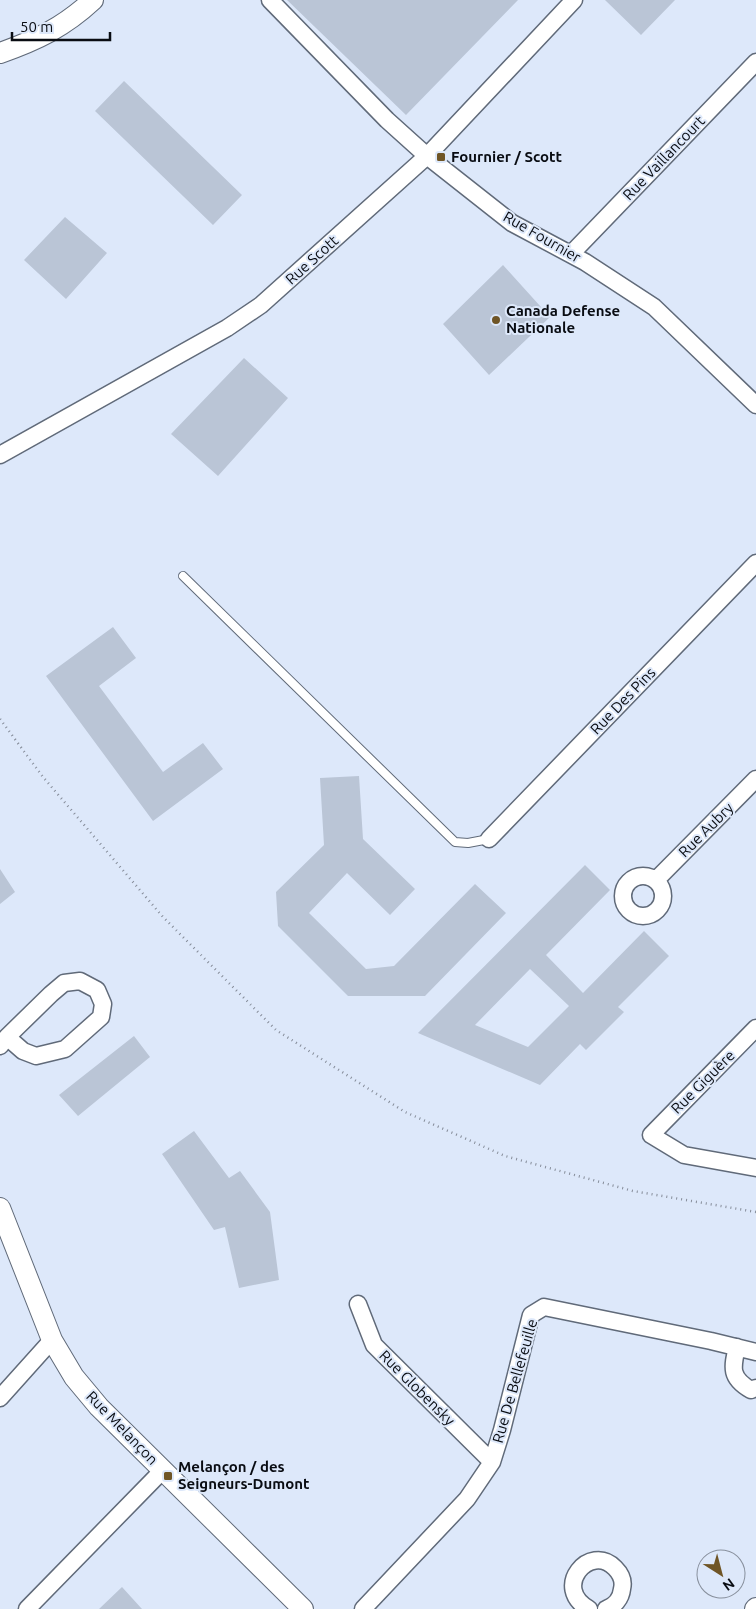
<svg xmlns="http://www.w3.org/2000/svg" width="756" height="1609" viewBox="0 0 756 1609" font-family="Ubuntu,sans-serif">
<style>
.building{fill:#bac5d6;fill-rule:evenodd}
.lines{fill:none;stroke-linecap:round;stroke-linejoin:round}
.service-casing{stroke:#606a79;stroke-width:10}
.minor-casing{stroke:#606a79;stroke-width:19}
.tertiary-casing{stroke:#606a79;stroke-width:22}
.path{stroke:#858c99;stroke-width:2.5;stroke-dasharray:1 4;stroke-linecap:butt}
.service{stroke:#fff;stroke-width:8}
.minor{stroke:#fff;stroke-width:16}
.tertiary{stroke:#fff;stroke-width:20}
.poi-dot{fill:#6f5526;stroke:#dde8fa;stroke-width:2}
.labels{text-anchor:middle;stroke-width:4;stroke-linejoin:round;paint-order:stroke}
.poi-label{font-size:15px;font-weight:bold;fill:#090c12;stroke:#dde8fa;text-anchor:start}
.street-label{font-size:15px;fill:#090c12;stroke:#dde8fa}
</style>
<rect width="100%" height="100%" fill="#dde8fa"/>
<path class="building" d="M287,0H518L406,115Z
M605,0H675L641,35Z
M124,81L242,195L213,225L95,111Z
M65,217L107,253L66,299L24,260Z
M503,265L550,317L489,375L443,324Z
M244,358L288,398L218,476L171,434Z
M113,627L136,658L99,686L163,772L203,743L223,769L153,821L46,676Z
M359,776L363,839L415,889L390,915L347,873L309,913L366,969L394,966L475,884L506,913L425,996H348L278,926L276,892L324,845L320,778Z
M585,865L610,890L546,955L583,993L644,931L669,956L618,1007L624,1012L586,1050L580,1044L540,1085L418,1033ZM530,969L569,1006L528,1047L475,1025Z
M0,869L15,892L0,904Z
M134,1036L150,1057L78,1116L59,1095Z
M194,1131L229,1178L240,1171L270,1212L279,1280L239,1288L225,1227L214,1230L162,1154Z
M122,1587L142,1609H99Z"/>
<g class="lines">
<g class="service-casing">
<path id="service" d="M183,576L455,842L468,843L489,839"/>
</g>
<g class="minor-casing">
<path id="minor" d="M270,0L387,120L427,156L512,223L585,262L654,307L756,405
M571,254L756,62
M0,455L227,328L261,305L427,156L574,0
M489,839L756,563
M623 896a20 20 0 1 1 40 0a20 20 0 1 1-40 0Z
M656,880L756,779
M756,1028L651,1135L684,1155L756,1168
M0,1046L7,1037L51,994L64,983L80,981L97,990L103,1004L101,1017L65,1049L36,1056L23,1051L7,1037
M358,1304L374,1345L492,1462
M737,1347C732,1368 730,1378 751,1390L756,1388
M0,1398L52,1340
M27,1609L163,1470
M363,1609L467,1499L492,1462L502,1430L531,1315L544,1307L711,1341L756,1352
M589,1609C551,1588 590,1542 615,1568C621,1574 624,1581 622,1589C621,1598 615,1606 606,1609"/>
</g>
<g class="tertiary-casing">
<path id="tertiary" d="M0,53C37,40 64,27 93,0
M0,1208L52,1340L74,1377L99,1407L303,1609
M755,1609L756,1608"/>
</g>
<path class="path" d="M0,719L43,777L163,917L276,1030L405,1112L505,1156L633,1191L756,1212"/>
<use href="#service" class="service"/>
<use href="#minor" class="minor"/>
<use href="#tertiary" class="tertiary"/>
</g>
<g class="poi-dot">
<rect x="436" y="152" width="10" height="10" rx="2.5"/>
<circle cx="496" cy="320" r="5"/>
<rect x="163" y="1471" width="10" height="10" rx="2.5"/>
</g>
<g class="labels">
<g class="poi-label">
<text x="451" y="162">Fournier / Scott</text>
<text x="506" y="316">Canada Defense<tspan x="506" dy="17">Nationale</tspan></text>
<text x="178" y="1472">Melançon / des<tspan x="178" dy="17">Seigneurs-Dumont</tspan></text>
</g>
<g class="street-label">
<text transform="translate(664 158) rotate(-46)" y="5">Rue Vaillancourt</text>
<text transform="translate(542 237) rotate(30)" y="5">Rue Fournier</text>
<text transform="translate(312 260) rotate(-42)" y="5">Rue Scott</text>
<text transform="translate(623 701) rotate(-46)" y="5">Rue Des Pins</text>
<text transform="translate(706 830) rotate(-45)" y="5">Rue Aubry</text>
<text transform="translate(703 1082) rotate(-45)" y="5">Rue Giguère</text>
<text transform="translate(515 1381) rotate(-74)" y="5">Rue De Bellefeuille</text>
<text transform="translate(417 1388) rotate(45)" y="5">Rue Globensky</text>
<text transform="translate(122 1428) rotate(46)" y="5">Rue Melançon</text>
</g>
</g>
<g transform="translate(721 1574) rotate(144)"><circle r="24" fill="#dde8fa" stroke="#88909d"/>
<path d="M0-4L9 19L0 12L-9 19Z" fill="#6f5526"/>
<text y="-8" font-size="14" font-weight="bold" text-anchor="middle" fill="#090c12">N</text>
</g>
<path d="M12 32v8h98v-8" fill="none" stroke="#090c12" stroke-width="2.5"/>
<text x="20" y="32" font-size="15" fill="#090c12" stroke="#dde8fa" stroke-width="4" paint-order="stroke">50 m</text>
</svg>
